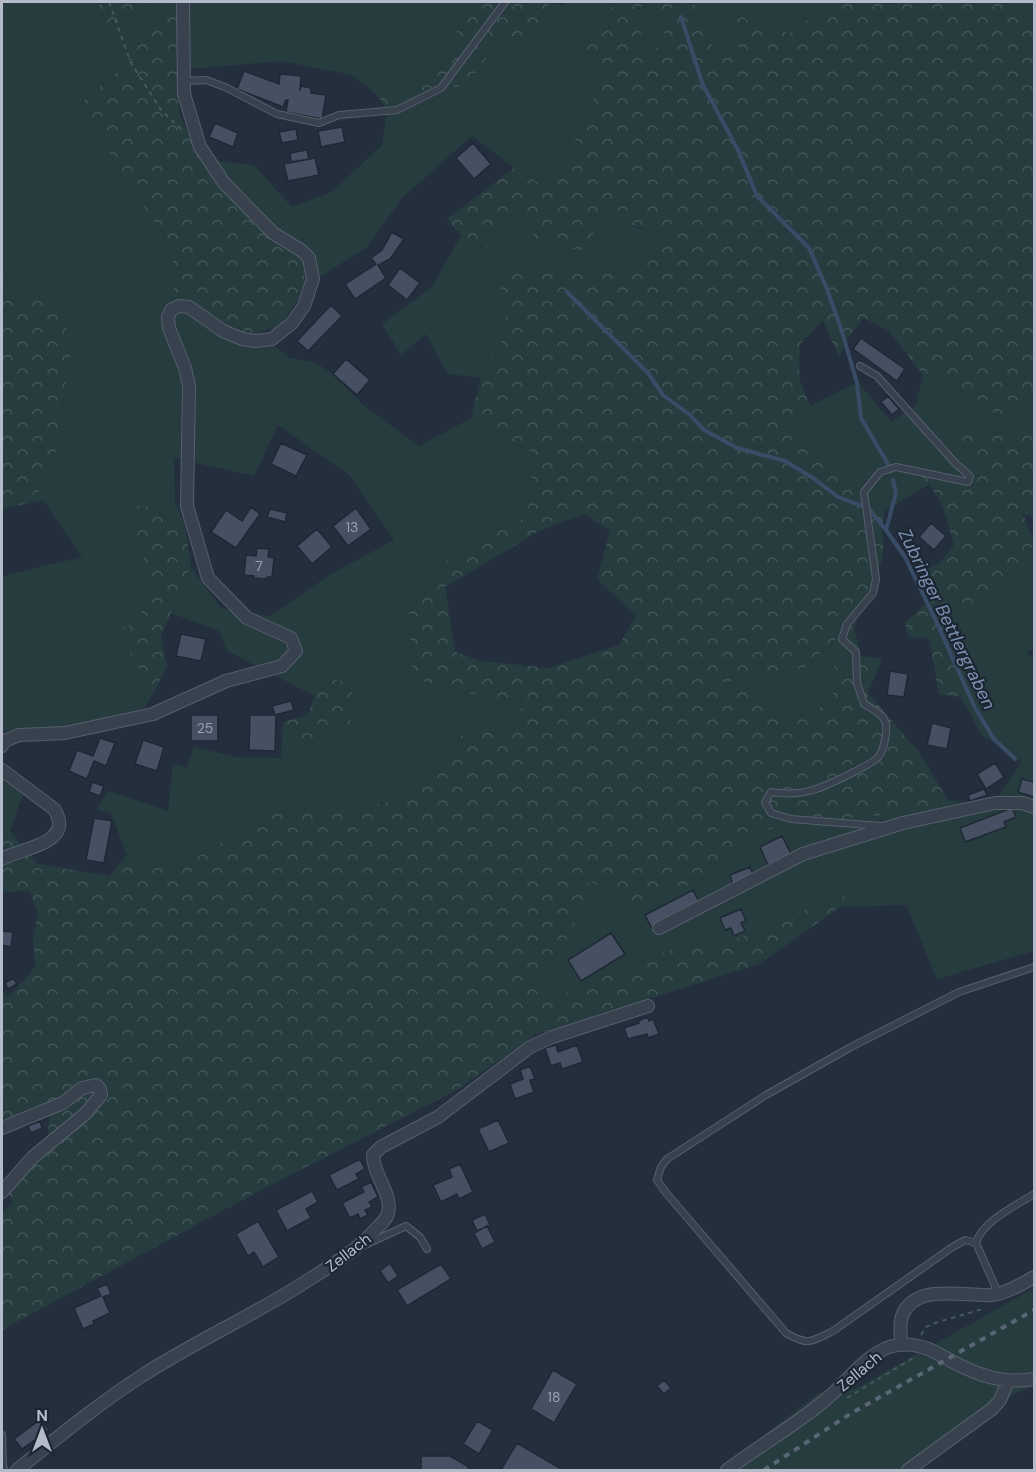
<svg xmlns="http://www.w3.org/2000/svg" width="1036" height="1472" viewBox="0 0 1036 1472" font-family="'DM Sans',sans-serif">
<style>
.grass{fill:#263c3f}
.forest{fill:url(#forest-crowns);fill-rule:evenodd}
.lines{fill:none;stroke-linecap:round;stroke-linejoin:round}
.stream{stroke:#394c67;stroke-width:4}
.building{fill:#455162;stroke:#1f2835;stroke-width:1.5}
.service-casing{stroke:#565f6c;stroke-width:8}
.minor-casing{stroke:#565f6c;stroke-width:14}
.path{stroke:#44595c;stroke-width:2;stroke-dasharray:4.5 4.5;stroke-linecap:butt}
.service{stroke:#38414e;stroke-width:6}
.minor{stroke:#38414e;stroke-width:12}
.rail{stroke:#5a6575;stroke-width:4;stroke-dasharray:6 6;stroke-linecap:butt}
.labels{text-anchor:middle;stroke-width:4.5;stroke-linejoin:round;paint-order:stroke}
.number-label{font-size:14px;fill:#98a1af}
.street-label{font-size:16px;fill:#b4bcc9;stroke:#1d2633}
.water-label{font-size:18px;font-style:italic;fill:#7c92b1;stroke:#1d2633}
</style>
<defs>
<pattern id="forest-crowns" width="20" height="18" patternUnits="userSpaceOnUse" patternTransform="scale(1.5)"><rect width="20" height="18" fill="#263c3f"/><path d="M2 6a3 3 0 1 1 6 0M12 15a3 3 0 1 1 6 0" fill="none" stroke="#435659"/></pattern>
</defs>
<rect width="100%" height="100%" fill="#242f3e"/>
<path class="grass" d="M2,2H98L110,39L149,2H171L169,8L119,70L82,102L120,174L172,246L174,291L240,334L259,332L290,358L315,362L332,374L362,404L419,446L471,418L534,454L527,517L453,554L408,600L465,693L523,701L518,726L466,730L408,801L269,814L176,870L127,855L111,814L97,809L108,791L168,811L173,764L187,768L194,747L236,757L281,758L283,722L309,746L335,679L315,696L227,651L219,631L171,613L191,567L221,608L270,616L331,574L394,540L349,475L278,425L254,476L174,458L175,501L185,525L171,524L153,507L136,536L153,585L137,622L124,628L127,648L153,694L144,708L70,727L2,731V576L82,557L43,500L37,486L54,464L71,352L62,303L16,292L2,276Z
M189,2H467L449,55L405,89L378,96L352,75L281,61L177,70L176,40L189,17Z
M551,2L563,5L565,2H617L608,11C609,31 609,53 604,72C592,113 569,153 551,191L514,168L472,136L401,199L367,247L307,285L286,244L227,196L199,159L254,165L292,207L332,192L382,145L387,110L414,100L442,81L483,66L493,41L538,33L539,13Z
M694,2H832L791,33L756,26L732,11L739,49L717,55Z
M1005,2H1034V24L1010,9Z
M647,4L662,25L667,42L648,53L637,23L628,13Z
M605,210L628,211V225L662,234L657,255L626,277L577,265L508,331L481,378L448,374L426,334L401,355L382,324L432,287L461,235L488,247L502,214L539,224L529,244Z
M923,375C946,376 980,402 998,416L1018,410L1031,399L1034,403V426C1008,433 992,437 966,424L954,428L975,462L972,487L929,471L916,470L930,484L885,511L880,501L872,503L859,499L839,473L799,442L794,422L810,406L858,382L891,422L916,405Z
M1034,543V648L1027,652L1034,661V951L937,979L906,905L840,907L849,887L760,932L712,945L688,943L613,972L559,996L539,976L570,936L590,880L721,871L746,841L779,825L916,812L948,800L970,803L998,797L1022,762L981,734L961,697L943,609L1010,582Z
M854,628L861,655L847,658L821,676L837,689L816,712L792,716L765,699L718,683L806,667L833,641Z
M2,775L23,793L10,832L2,841Z
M1034,1288V1386L1012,1395L1003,1407L908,1470H720L818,1393L855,1389Z"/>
<path class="forest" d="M98,2H149L110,39Z
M171,2H189V17L176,40L179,112L199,159L227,196L286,244L300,264L307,285L280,326L259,332L240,334L174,291L172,246L120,174L82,102L119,70L169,8Z
M467,2H551L539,13L538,33L493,41L483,66L456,88L442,81L414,100L387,110L378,96L405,89L449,55Z
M617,2H694L717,55L739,49L732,10L756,26L790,33L832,2H891L894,4L901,2H1005L1010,9L1034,24V403L1030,399L1018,410L998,416C980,402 946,376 923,375L889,331L864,318L847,339L839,358L823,320L800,344L799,378L810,406L794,422L799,442L839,473L859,499L872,503L880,501L885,511L881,530L884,544L881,564L854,628L833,641L806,667L720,683L765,699L792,716L816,712L837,689L821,676C847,658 850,652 882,659L868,693L919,752L948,800L916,812L779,825L746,841L721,871L640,907L590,881L570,936L539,976L559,996L613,972L688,943L712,945L760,932L850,886L840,907L759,964L536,1034L457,1090L257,1192L2,1330V1213L13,1202L2,1181L48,1135L50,1102L2,1121V993L9,997L35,967L33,936L38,915L30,891L2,892V841L10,832L38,864L109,876L127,855L176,870L269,814L408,801L466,730L518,725L523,701L465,693L413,678L408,600L453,554L527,517L534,454L471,418L481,378L508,331L500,281L512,273L577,265L626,277L657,255L662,234L627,224L628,211L605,210L586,250L528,245L539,224L502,214L488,248L461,235L447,219L514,168L551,191L589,111L604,71L583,47L609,28L608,11ZM647,4L662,25L667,42L648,52L637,23L628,13ZM584,514L610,531L597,579L636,616L619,645L549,668L481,661L455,652L445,587L539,531Z
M2,276L16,292L62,303L71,352L54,464L37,486L43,500L2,509Z
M966,424C992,437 1008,433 1034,426V516L1023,514L1034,543L1010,582L964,608L943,609L961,697L939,694L929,638L908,637L905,623L935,595L920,570L939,564L954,545C944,509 942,496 915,469L929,471L971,486L975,462L954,428Z
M133,505L153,507L171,524L185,525L191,567L161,636L167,666L153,694L127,648L123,628L137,622L153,585L136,536Z
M335,679L353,685L350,726L323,730L309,747L283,722L308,715L315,696Z"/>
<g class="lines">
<path class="stream" d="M681,17L703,85L738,150L757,196L809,248L827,289L843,335L857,383L861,418L889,466
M567,292L648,373L663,395L690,415L704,430L737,448L785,461L813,478L838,497L862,506
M893,480L896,493L886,530L905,557L936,621L975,708L994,739L1015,759
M868,508L886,530"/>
</g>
<path class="building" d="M244,71L279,84L280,74L301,76L300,91L301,86L311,88V93L326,95L322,119L286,112L288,100H286L283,107L237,89Z
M215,123L238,133L233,147L209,137Z
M342,127L345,142L321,147L318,131Z
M296,129L298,140L282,143L279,132Z
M473,143L491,164L474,179L456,158Z
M307,150L309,159L291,162L290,153Z
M315,158L319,175L288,181L284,164Z
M392,232L404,239L390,259L378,265L386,278L355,299L345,284L376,264L371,258L382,250Z
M400,268L420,283L407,300L388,285Z
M331,305L342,316L308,351L297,341Z
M861,338L905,369L897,381L853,349Z
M346,359L370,380L357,395L333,374Z
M888,396L899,409L892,415L881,402Z
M281,443L307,455L296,476L271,464Z
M251,507L260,514L236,548L211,532L226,510L242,521Z
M356,508L371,529L348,546L333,526Z
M270,509L287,513L285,522L267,517Z
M931,523L946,536L934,550L919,537Z
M317,529L332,547L312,564L297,546Z
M257,548L269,549L268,557L274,558L272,577H267V579L254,578V576L244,575L246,555L256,556Z
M181,634L206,639L201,661L176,656Z
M890,671L908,674L904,697L887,695Z
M291,701L294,710L275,715L272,706Z
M191,715H218V741H191Z
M250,715H276L275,751L249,750Z
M932,723L951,728L947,749L927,745Z
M100,738L115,743L106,766L94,761L87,779L69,771L77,750L93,756Z
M143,740L164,747L157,771L135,764Z
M995,763L1004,777L986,789L977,774Z
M1022,779L1034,782V797L1018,792Z
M92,782L104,786L100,796L89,792Z
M984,789L987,795L970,801L968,795Z
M1012,808L1016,817L1004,822L1006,827L965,842L960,828Z
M94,818L112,821L104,863L86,860Z
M782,836L791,854L768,865L760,847Z
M750,867L754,877L733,885L730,875Z
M693,890L699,902L651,927L645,915Z
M741,909L746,921L741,923L745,931L734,936L731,928L725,930L720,918Z
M2,931L13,932L11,947L2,945Z
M611,933L625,954L581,981L568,960Z
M13,978L17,984L8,989L5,983Z
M648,1017L649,1021L653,1019L659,1034L648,1038L647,1034L628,1039L624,1028L639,1023L638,1021Z
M556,1045L558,1052L577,1045L583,1062L562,1069L560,1063L551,1066L545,1048Z
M530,1066L535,1079L530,1080L534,1092L515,1099L510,1084L523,1079L520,1070Z
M498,1120L509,1143L489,1152L478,1129Z
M40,1121L42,1128L31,1133L28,1126Z
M360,1159L365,1169L356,1174L359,1179L337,1190L329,1175Z
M460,1164L473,1192L459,1199L457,1194L441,1202L433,1185L452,1177L449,1169Z
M371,1182L378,1197L369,1202L372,1207L365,1210L368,1215L360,1219L358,1214L350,1218L342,1203L364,1192L361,1187Z
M312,1191L318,1202L306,1209L311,1218L287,1231L276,1210Z
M485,1214L490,1225L477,1231L472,1220Z
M258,1221L279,1257L263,1267L254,1252L248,1256L236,1234Z
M487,1226L495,1242L482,1249L474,1233Z
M390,1263L398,1276L388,1283L380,1271Z
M441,1264L451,1279L407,1306L397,1290Z
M107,1284L111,1294L103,1297L110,1313L93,1321L94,1324L83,1329L74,1308L101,1296L97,1288Z
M553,1370L577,1384L554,1423L531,1409Z
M664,1380L671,1388L664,1394L657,1386Z
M41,1419L49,1430L22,1449L14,1439Z
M477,1421L493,1430L479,1454L463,1444Z
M517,1443L563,1470H501Z
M421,1456H450L469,1467L467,1470H421Z"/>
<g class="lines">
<g class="service-casing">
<path id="service" d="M184,81L206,80L225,87L277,114L319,123L339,115L397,110L441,88L505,2
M860,366L877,376L956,464L970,476L968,482L896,467L880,472L864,492L876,579L873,593L847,624L842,639L856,652L857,683L864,704C881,714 890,717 885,739C884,744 883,751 879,756C874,764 824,787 813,790C800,794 784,794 771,792L765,802L771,813L791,819L881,826
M976,1243L965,1240L951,1248L833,1331C811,1342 808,1346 786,1333L667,1194L657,1180L661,1167L667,1159L766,1095L851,1047L959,992L1034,967
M367,1244L406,1226L420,1237L427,1249
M994,1294L995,1286L976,1243C981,1222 1017,1205 1034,1194
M2,1435L3,1467L5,1470"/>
</g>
<g class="minor-casing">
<path id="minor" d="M2,746L4,741L19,735L65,733L153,714L226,681L282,666L296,651L291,638L247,618L208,578L187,506L189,386L185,368L169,328L168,317L171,310L179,306L189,307L223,331L242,339L255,341L272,339L292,323L304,306L313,279L309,258L302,251L273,233L224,183L200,147L184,94L183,2
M2,770L54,809C76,844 21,848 2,859
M659,928L803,854L903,823L995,803H1022L1034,807
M2,1128L63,1103L82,1088L96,1085L100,1089L101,1095L85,1114L33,1157L2,1192
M901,1344C901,1335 899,1324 902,1316C915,1282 964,1297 992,1295C1007,1293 1021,1285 1034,1277
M17,1470C57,1438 97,1405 140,1377C195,1341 255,1315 310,1279C332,1265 354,1252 372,1233C377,1228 384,1222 387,1216C395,1196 373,1176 373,1155L381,1147L438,1117L530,1047L552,1037L648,1006
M727,1470C759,1446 794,1426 824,1401C843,1386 858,1364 879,1352C891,1344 904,1343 918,1346C931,1348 940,1355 951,1361C980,1376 1002,1384 1034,1379
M908,1470L992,1409L1000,1400L1008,1381"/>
</g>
<path class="path" d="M109,2L131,63L161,110L182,130
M921,1335L926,1327L935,1323L986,1308
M847,1398L913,1358"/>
<use href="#service" class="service"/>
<use href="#minor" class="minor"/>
<path class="rail" d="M764,1470L850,1414L1034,1310"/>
</g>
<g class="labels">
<g class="number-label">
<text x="352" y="532">13</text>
<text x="259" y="571">7</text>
<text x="205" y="733">25</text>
<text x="554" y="1402">18</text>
</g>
<g class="street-label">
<text transform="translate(348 1252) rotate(-38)" y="6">Zellach</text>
<text transform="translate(859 1371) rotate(-40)" y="6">Zellach</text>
</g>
<g class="water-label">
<text transform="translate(947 619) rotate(64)" y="6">Zubringer Bettlergraben</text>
</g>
</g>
<rect width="1036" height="1472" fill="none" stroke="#b4bcc9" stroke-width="6"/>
<g transform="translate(42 1430)" stroke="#1d2633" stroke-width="4.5" paint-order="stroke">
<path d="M0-4.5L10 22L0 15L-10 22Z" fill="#b4bcc9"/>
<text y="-9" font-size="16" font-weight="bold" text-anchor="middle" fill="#b4bcc9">N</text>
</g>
</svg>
